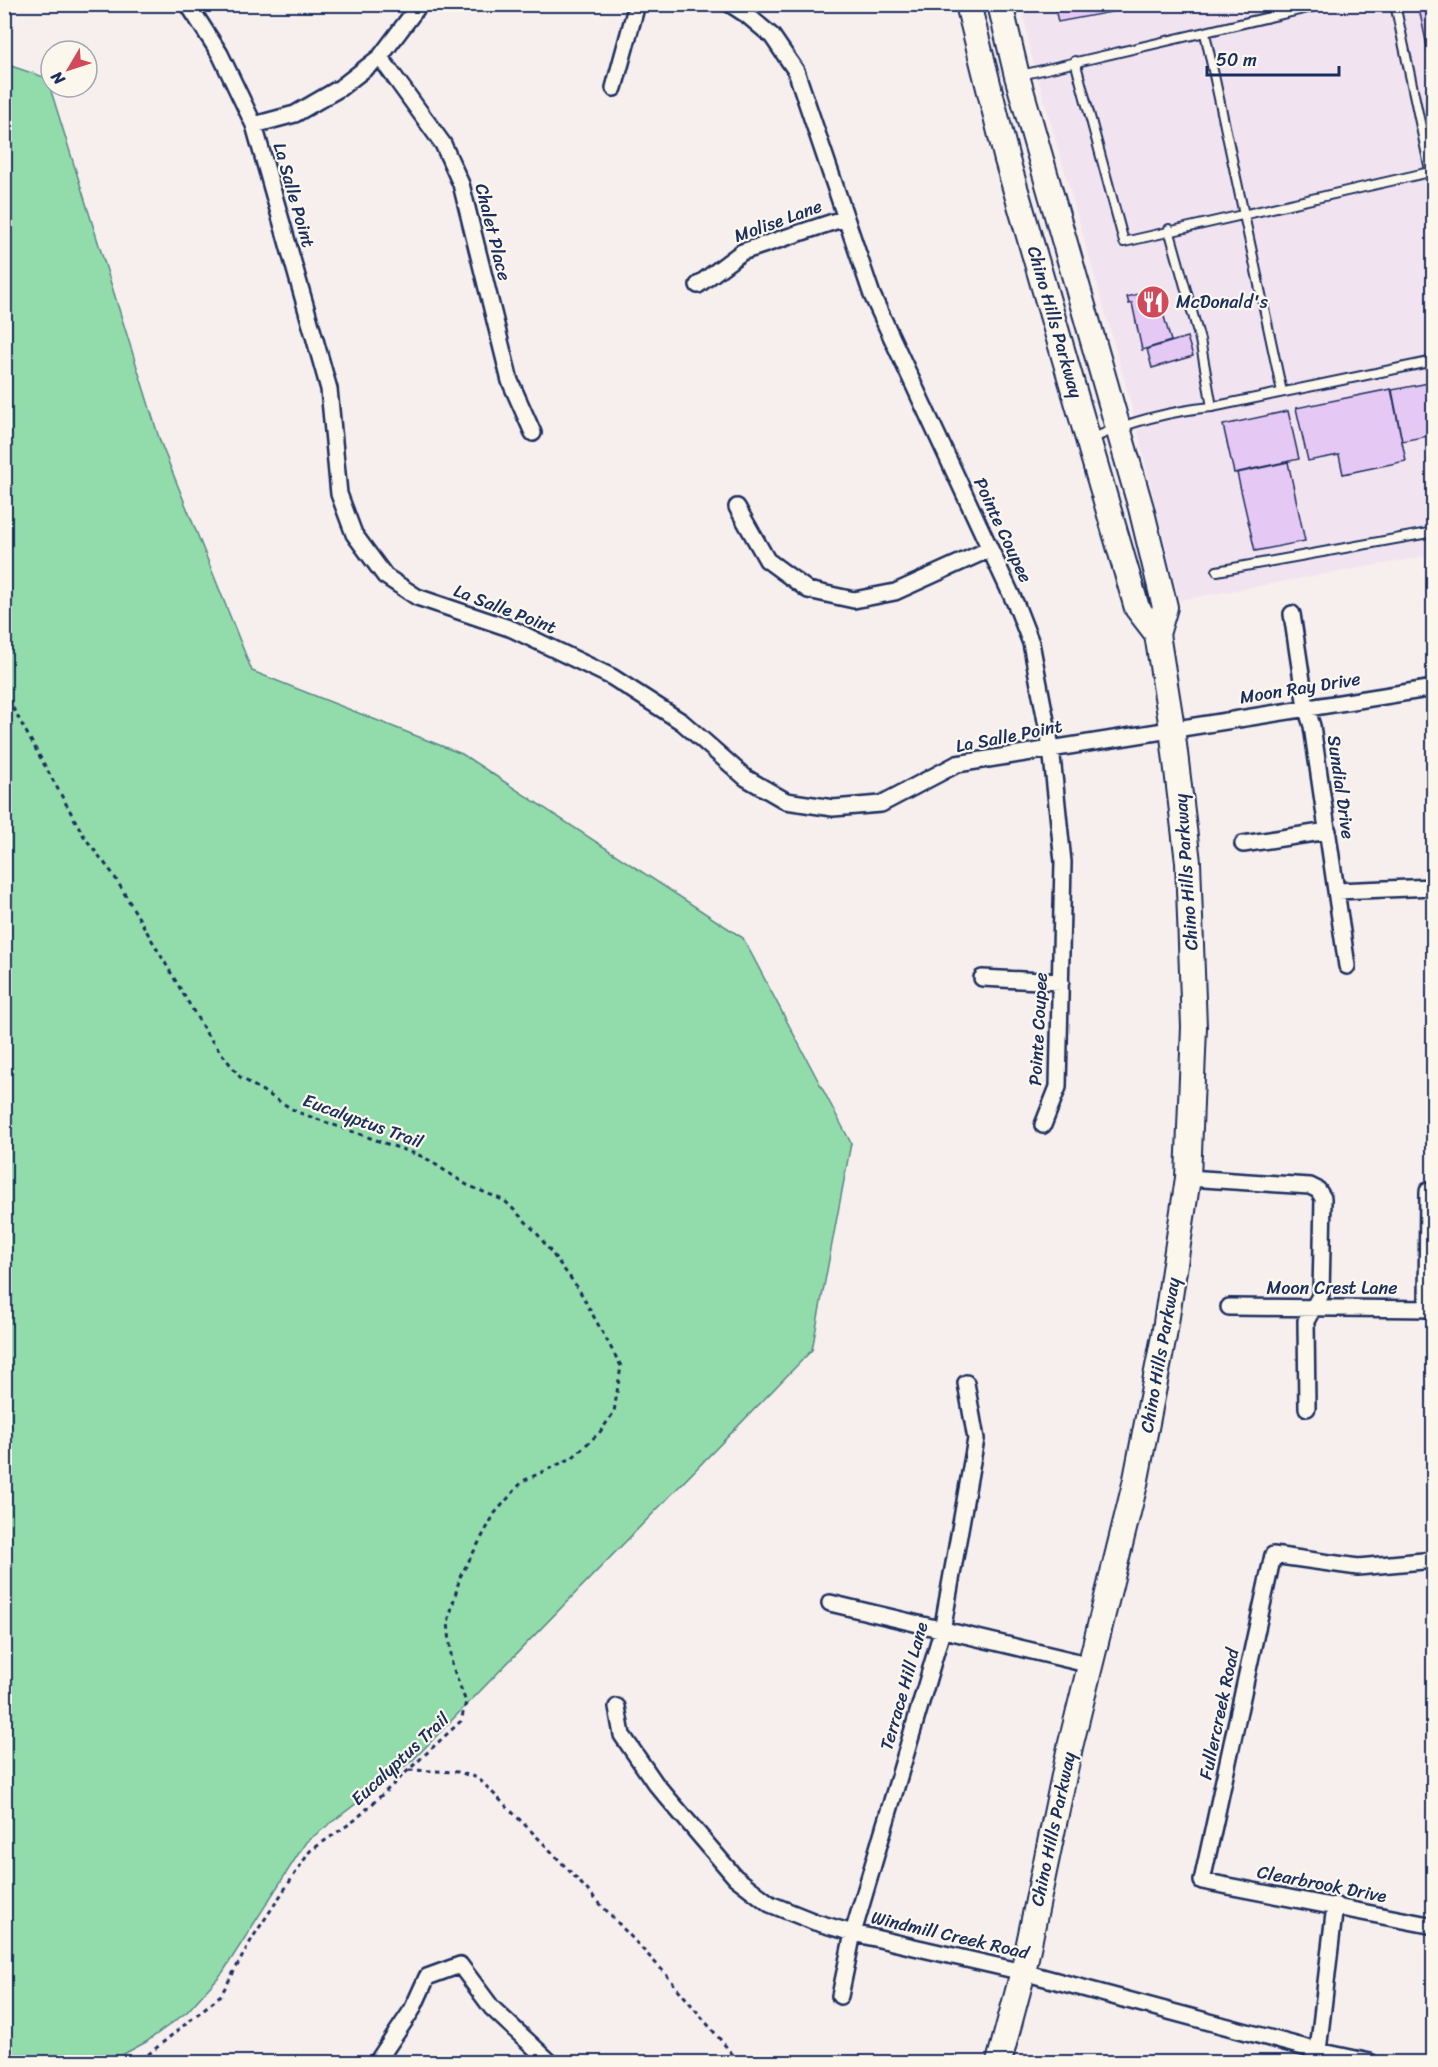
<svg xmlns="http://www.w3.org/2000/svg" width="1438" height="2067" viewBox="0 0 1438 2067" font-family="Sriracha,sans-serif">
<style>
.built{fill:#f2e3f0}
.green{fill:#92dcab;stroke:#568684;stroke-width:1.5}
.building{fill:#e6c8f5;stroke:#1b2f5e;stroke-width:1.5}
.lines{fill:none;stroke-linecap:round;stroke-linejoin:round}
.lane-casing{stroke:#1b2f5e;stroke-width:12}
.street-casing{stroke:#1b2f5e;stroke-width:20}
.primary-casing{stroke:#1b2f5e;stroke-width:28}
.path{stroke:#1b2f5e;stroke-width:3;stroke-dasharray:4.5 4.5;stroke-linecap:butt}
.lane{stroke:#fbf7ec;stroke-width:8}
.street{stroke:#fbf7ec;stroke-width:15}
.primary{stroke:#fbf7ec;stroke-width:24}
.labels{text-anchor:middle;stroke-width:4.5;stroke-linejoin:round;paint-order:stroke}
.street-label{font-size:18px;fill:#1b2f5e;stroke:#fbf7ec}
.poi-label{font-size:18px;fill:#1b2f5e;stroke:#fbf7ec;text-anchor:start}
</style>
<rect width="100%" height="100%" fill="#f7eeee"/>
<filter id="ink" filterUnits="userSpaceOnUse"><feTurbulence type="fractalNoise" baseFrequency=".0167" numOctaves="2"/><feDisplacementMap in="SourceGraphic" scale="12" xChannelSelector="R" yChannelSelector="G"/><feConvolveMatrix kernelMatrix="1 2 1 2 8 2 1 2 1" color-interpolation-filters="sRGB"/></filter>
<g filter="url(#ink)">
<path class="built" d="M1022,5H1433V555L1179,600L1129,396L1030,50Z"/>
<path class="green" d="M5,64L47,78L160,441L252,671L462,754L743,938L851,1143L812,1350L413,1760L306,1842L223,1972L187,2012L146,2042L109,2062H5Z"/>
<path class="building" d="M1054,4H1133V8L1058,22Z
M1418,4H1434V79Z
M1156,289L1171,341L1142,350L1132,303L1129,304L1127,297Z
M1187,337L1193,356L1152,368L1147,349Z
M1434,382V435L1402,441L1392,390Z
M1391,389L1406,461L1343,474L1339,455L1308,461L1296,408Z
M1288,411L1299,459L1234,473L1223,425Z
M1288,462L1305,541L1255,551L1237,473Z"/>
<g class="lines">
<g class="lane-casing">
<path id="lane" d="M1395,4L1434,189
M1205,33L1282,392
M1075,61L1124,242L1430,172
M1021,75L1325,4
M1169,229L1200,340L1212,407
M1091,439C1129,422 1170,411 1212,407L1434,361
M1217,571L1434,532"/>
</g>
<g class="street-casing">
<path id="street" d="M188,4L220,54L254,125L329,389L339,494L354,534L385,576L417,597L512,629L612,677L682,722L746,778L786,801L833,808L881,804L957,764L1434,688
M730,4L747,15L772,36L796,71L872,295L1017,607L1031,643L1051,747L1063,862L1058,1087L1043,1125
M380,57L443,144L461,184L510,381L533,433
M614,88L637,4
M254,125L295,114L340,88L380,57L420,4
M698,285L742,252L845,218
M737,507L767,560L808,590L854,600L895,592L990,549
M1292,614L1306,707L1312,726L1347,966
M1243,844L1328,831
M1337,891L1434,887
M982,978L1061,982
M1188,1178L1310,1186L1318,1190L1323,1198L1321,1294L1306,1321L1307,1408
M1229,1307L1434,1309
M1427,1308L1428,1191
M1434,1560L1358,1567L1273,1555L1202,1881L1434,1926
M830,1603L1091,1665
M617,1707L622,1735L655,1783L735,1877L770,1904L815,1922L853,1933L1023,1972L1318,2051L1370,2062
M840,1996L853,1933L942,1631L976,1439L966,1383
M377,2062L412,2010L427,1977L460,1965L492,2008L550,2062
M1314,2062L1318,2051L1335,1905"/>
</g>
<g class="primary-casing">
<path id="primary" d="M968,4L1007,160L1137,608L1157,634L1172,728L1188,862L1194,1027L1188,1178L1164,1336L1135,1484L1070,1747L1023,1972L999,2062
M1000,4L1017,76L1141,508L1165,607L1157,634"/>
</g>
<path class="path" d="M4,692L85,838L113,874L208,1036L240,1077L297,1112L424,1157L467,1185L505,1201L536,1232L578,1288L621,1366L614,1412L600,1432L572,1458L523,1481L495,1513L460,1577L448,1622L452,1665L466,1702L461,1721L355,1820L310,1851L253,1937L221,1995L139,2062
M409,1770L458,1772L478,1778L546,1846L663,1971L739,2062"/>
<use href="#lane" class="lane"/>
<use href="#street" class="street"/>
<use href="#primary" class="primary"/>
</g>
</g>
<defs>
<g id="restaurant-disc" transform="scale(1.725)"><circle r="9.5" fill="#d1495b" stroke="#fbf7ec"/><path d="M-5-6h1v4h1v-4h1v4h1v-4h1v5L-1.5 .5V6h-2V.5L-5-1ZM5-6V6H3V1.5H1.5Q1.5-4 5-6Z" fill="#fff"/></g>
</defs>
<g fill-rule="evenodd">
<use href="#restaurant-disc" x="1153" y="302"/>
</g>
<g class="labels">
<g class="street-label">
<text transform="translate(294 195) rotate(74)" y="6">La Salle Point</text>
<text transform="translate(778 221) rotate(-20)" y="6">Molise Lane</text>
<text transform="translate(493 232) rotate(76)" y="6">Chalet Place</text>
<text transform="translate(1055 322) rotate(74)" y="6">Chino Hills Parkway</text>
<text transform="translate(1003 530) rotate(65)" y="6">Pointe Coupee</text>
<text transform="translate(505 609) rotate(21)" y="6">La Salle Point</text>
<text transform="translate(1300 688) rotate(-9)" y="6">Moon Ray Drive</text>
<text transform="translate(1009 736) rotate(-11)" y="6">La Salle Point</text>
<text transform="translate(1341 787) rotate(82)" y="6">Sundial Drive</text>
<text transform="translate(1186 872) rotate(-94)" y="6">Chino Hills Parkway</text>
<text transform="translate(1038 1029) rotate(-87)" y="6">Pointe Coupee</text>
<text transform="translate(363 1121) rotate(20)" y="6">Eucalyptus Trail</text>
<text x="1332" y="1294">Moon Crest Lane</text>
<text transform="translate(1160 1355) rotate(-80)" y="6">Chino Hills Parkway</text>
<text transform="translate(904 1686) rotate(-74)" y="6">Terrace Hill Lane</text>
<text transform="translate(1219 1714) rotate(-78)" y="6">Fullercreek Road</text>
<text transform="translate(400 1759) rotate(-43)" y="6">Eucalyptus Trail</text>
<text transform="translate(1053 1829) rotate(-78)" y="6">Chino Hills Parkway</text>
<text transform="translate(1322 1884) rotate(11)" y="6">Clearbrook Drive</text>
<text transform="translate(950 1935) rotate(13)" y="6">Windmill Creek Road</text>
</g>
<g class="poi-label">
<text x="1176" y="308">McDonald's</text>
</g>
</g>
<rect width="1438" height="2067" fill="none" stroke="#fbf7ec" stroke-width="24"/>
<rect x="12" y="12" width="1414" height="2043" fill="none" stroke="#1b2f5e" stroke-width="2" filter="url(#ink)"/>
<g transform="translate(69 69) rotate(231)"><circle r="28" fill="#fbf7ec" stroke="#a1a7b3" stroke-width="1.5"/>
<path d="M0-4.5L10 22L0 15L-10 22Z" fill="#d1495b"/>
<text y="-9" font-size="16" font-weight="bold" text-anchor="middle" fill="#1b2f5e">N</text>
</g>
<path d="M1207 66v9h132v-9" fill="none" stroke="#1b2f5e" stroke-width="3"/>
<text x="1216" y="66" font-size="18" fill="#1b2f5e" stroke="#fbf7ec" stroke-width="4.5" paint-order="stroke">50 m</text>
</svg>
